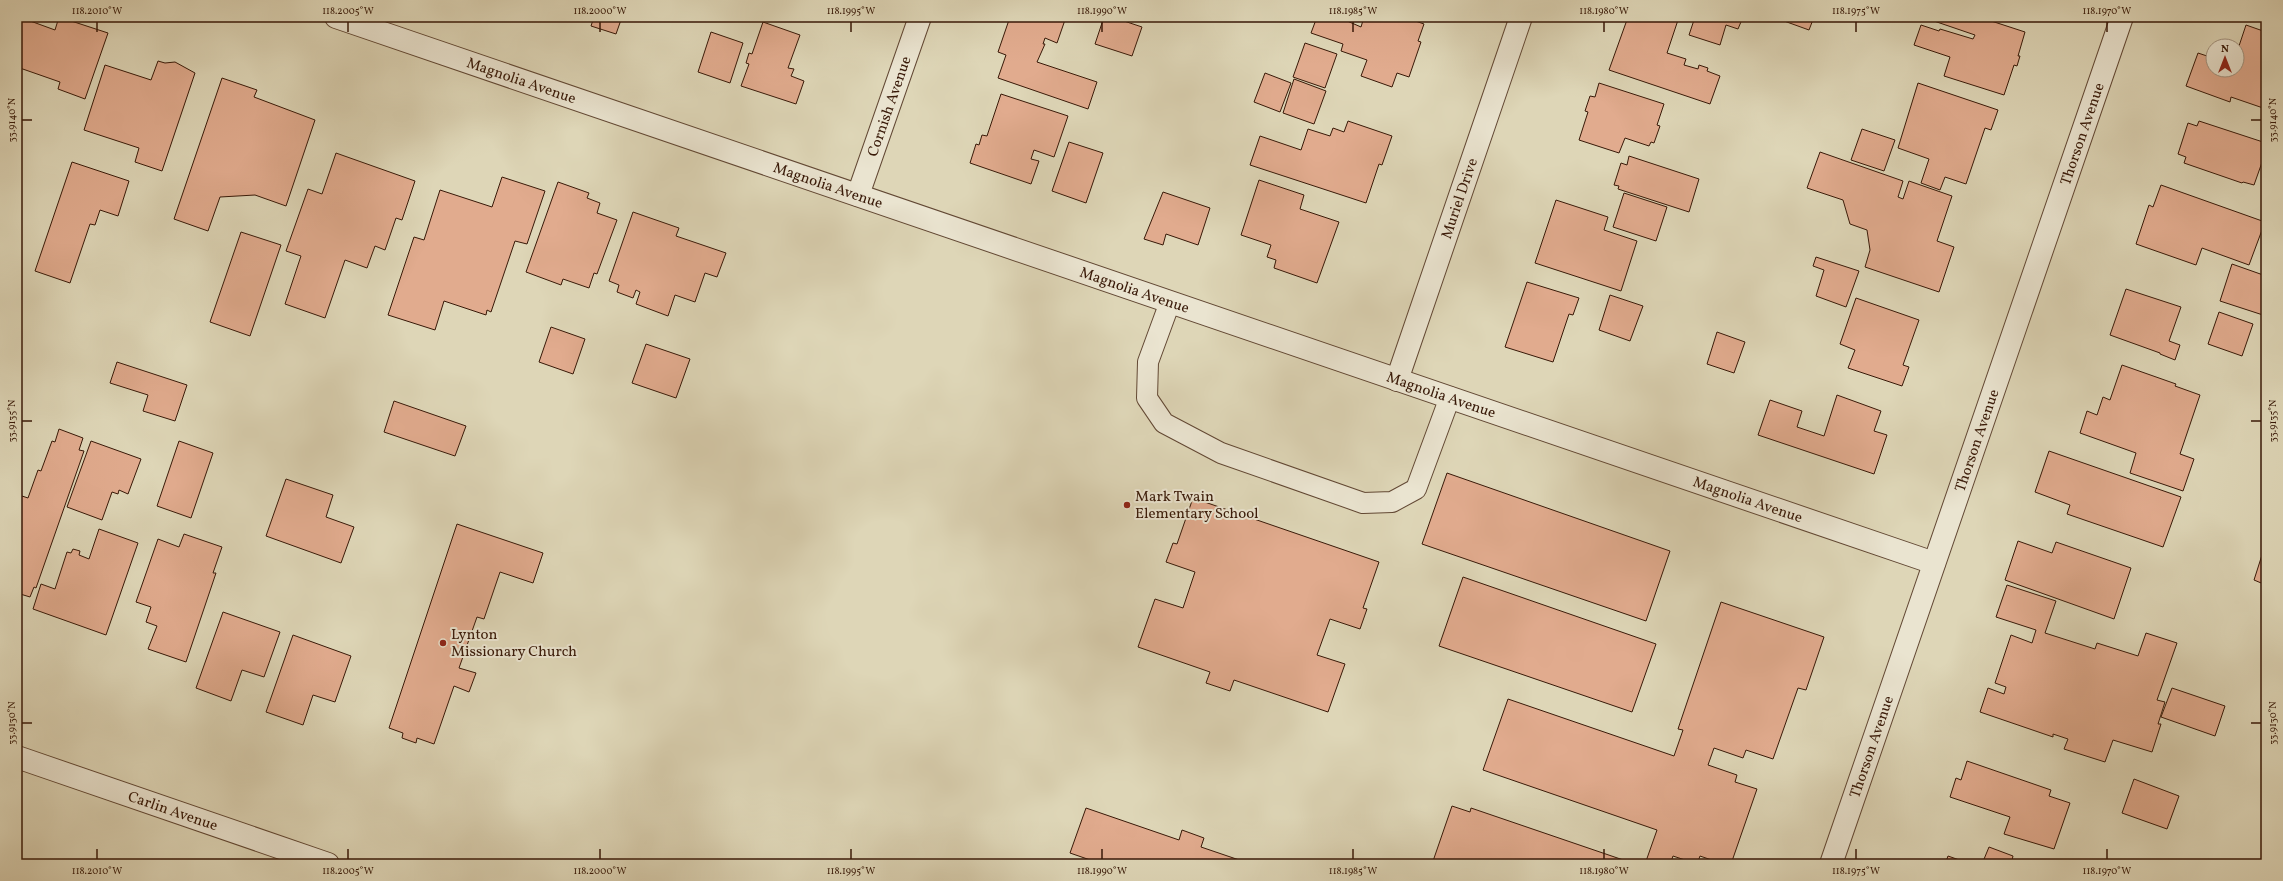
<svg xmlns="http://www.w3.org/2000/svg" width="2283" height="881" viewBox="0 0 2283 881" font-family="Vollkorn,serif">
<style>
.building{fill:#e1ab8e;stroke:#381908}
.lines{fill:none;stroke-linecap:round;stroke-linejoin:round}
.service-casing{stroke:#624834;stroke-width:22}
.minor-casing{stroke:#624834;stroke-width:24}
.tertiary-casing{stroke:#624834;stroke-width:24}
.service{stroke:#eae4d0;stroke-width:20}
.minor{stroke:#eae4d0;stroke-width:22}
.tertiary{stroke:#eae4d0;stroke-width:22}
.ticks{fill:none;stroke:#381908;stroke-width:1.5}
.poi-dot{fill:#8f2418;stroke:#eae4d0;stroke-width:1.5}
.labels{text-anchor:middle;stroke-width:4;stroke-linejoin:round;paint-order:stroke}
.street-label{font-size:15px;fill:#381908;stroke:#eae4d0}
.poi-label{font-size:15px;fill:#381908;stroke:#eae4d0;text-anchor:start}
.neatline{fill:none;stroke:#381908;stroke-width:1.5}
.ticks-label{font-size:10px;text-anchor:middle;fill:#381908}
</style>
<rect width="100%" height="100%" fill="#ded6b7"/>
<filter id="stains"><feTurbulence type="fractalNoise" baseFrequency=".005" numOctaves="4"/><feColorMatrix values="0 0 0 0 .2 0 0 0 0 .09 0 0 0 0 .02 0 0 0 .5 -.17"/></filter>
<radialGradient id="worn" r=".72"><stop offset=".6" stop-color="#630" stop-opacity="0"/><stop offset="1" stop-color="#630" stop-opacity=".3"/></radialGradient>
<path class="building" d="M59,17L108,33L85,99L58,89L60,82L17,67V32L22,18L55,30Z
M594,17H622L616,34L591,26Z
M1010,17L1022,21L1023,17H1066L1057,43L1045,38L1043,44H1045L1037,62L1097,82L1088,109L998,78L1006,55L998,52Z
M1104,17H1112L1142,27L1132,56L1095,44Z
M1317,17H1338L1361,27L1364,17H1404L1424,24L1418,41L1421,42L1409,77L1397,73L1392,87L1361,76L1367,60L1341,51L1343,44L1311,33Z
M1628,17H1679L1667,53L1686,59L1684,65L1698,69L1699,65L1708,68L1707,71L1720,76L1710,104L1609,70Z
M1695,17H1743L1738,29L1726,25L1720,45L1689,35Z
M1773,17H1814L1809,30Z
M1932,17H1979L2025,32L2018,56H2020L2017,66L2014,65L2004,95L1944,76L1950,57L1914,45L1921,25L1939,31L1940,29L1973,39L1975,35L1931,20Z
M763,22L800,35L788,68L794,69L791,76L804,81L796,104L741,86L749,64L746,63L749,53L752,54Z
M2246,25L2266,32V109L2231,97L2230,102L2186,86L2198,53L2213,58V70H2237V52Z
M711,32L743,43L730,83L698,72Z
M1305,43L1337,54L1325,88L1293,77Z
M158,61L165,63L175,62L195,73L162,171L135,162L139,148L84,130L105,65L151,80Z
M1265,73L1291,83L1280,112L1254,102Z
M222,78L257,90L254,97L315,120L286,206L255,195L220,197L208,231L174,219Z
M1294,79L1326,91L1314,124L1283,113Z
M1599,83L1664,104L1657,125L1660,126L1654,143L1651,142L1649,146L1625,138L1619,153L1579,140L1588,112L1585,111L1590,96L1595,97Z
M1918,83L1998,110L1991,130L1985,128L1966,184L1945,177L1940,190L1921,183L1929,159L1898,148Z
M1001,94L1068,116L1054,157L1034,150L1031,159L1039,161L1031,184L970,163L976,144L979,145L982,135L987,136Z
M1348,121L1392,136L1382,165L1379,164L1366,203L1250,165L1260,136L1301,150L1308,129L1330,136L1333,128L1344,132Z
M2199,121L2266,143V151L2254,185L2243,182L2242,183L2184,163L2186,157L2178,154L2188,123L2197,126Z
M1862,129L1895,140L1884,171L1851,160Z
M1069,142L1103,153L1086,203L1052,191Z
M1820,152L1903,181L1898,197L1903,199L1909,181L1952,196L1937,241L1954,247L1939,292L1865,267L1870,250L1867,230L1850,224L1843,200L1807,188Z
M336,153L415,181L402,220L396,218L385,250L375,246L367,268L345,260L325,318L285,304L301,256L286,251L308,189L322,194Z
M1629,156L1699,179L1689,212L1618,189L1619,186L1614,185L1621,163L1627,165Z
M72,162L129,181L118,216L100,210L95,225L90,224L70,283L35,271Z
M502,177L545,191L527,244L515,241L491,312L487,310L486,315L444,301L435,330L388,315L414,237L424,240L440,190L492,207Z
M1259,180L1304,195L1300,209L1339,222L1317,283L1274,268L1276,260L1267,257L1271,245L1241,235Z
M558,182L589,193L587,198L600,203L597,213L617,220L597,274L594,273L589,288L563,279L561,285L526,272Z
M2161,185L2265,222L2249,265L2202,248L2196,265L2136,244L2149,205L2153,207Z
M1163,192L1210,208L1198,245L1166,234L1163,245L1144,239Z
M1624,193L1667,207L1656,241L1613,227Z
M1556,200L1608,217L1604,230L1637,241L1621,291L1535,263Z
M633,212L679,228L676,236L726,253L717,277L705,273L695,302L675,295L668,316L636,304L640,292L636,290L633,298L617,292L619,285L609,281Z
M241,232L281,245L250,336L210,322Z
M1816,257L1859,271L1846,307L1816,296L1824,270L1813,266Z
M2232,264L2266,276V316L2220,301Z
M1527,282L1579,298L1573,315L1569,314L1553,362L1505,347Z
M2126,289L2181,307L2169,341L2180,345L2175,360L2160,354V353L2110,335Z
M1610,295L1643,306L1630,341L1599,330Z
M1856,298L1919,320L1903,365L1909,367L1902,386L1848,368L1855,350L1840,344Z
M2219,312L2253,324L2242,356L2208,344Z
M551,327L585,339L573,374L539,362Z
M1717,332L1745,342L1734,373L1707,364Z
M646,344L690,359L676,398L632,383Z
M117,362L187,385L175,421L143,411L148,395L110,383Z
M2122,365L2176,384L2175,386L2200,395L2180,454L2194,459L2183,491L2130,473L2136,453L2080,433L2087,411L2097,415L2103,397L2110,400Z
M1837,395L1881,411L1874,431L1887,435L1874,474L1758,435L1770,400L1802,411L1797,427L1824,436Z
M394,401L466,426L455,456L384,432Z
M59,429L83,438L79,450L84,451L36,588L34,587L30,597L17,593V501L19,495L28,498L38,470L41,471L52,441L55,442Z
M91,441L141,459L128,494L119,490L118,494L112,492L102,520L67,507Z
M179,441L213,453L191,518L157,506Z
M2049,451L2181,497L2163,547L2067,514L2070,505L2035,492Z
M1447,473L1670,551L1646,621L1422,544Z
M286,479L333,495L326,517L354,527L341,563L266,536Z
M1193,498L1379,562L1363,608L1367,609L1360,629L1330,619L1317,655L1345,664L1328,712L1234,680L1230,691L1206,683L1210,672L1138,647L1155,599L1183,608L1195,572L1166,562L1173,543L1177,544Z
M457,524L543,553L533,583L500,572L484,619L477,617L459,668L476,673L469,692L454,686L434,744L417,738L416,743L402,738L403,733L389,728Z
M99,529L138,543L106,635L33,609L41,584L55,589L67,552L71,553L73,549L80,551L79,555L89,559Z
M184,534L222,547L213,573H216L186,662L148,649L157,626L146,622L151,607L136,602L158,539L179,547Z
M2018,541L2052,553L2056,542L2131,568L2114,619L2005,580Z
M2262,555L2266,556V585L2254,580Z
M1463,577L1656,644L1632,712L1439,646Z
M2007,585L2056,601L2045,633L2095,649L2097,643L2138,656L2146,633L2177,643L2157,700L2165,702L2158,724H2161L2152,752L2113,740L2105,762L2064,749L2068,739L2053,734V737L1980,712L1988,688L2004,694L2006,687L1995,683L2011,635L2032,643L2036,630L1996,617Z
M1721,602L1824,637L1806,690L1798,688L1773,759L1746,750L1743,758L1714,748L1708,765L1737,775L1735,782L1757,789L1731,864H1723L1700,856L1697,864L1673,856L1670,864H1645L1657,830L1483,770L1508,699L1674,756L1683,730L1678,729Z
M223,612L280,632L264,677L242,670L231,701L196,688Z
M293,635L351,656L335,702L313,695L303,725L266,712Z
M2172,688L2225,706L2215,736L2161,717Z
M1967,761L2051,790L2049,796L2070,803L2054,849L2004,834L2010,817L1950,797L1956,778L1961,780Z
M2134,779L2179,796L2167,829L2122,813Z
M1452,806L1470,812L1471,808L1635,864H1432Z
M1086,808L1179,840L1182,830L1204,838L1201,847L1251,864H1096V862L1070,853Z
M1989,847L2013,856L2011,864H1982Z
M1948,856L1965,862L1964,864H1945Z"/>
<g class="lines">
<g class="service-casing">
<path id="service" d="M1170,302L1148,362L1147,398L1164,423L1221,453L1363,503L1392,502L1416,489L1450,397"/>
</g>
<g class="minor-casing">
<g id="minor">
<path id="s1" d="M336,17L1934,563"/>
<path id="s2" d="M858,195L920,17"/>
<path id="s3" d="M1397,380L1521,17"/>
<path id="s4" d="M1831,864L2122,17"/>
</g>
</g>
<g class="tertiary-casing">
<g id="tertiary">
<path id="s5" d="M17,757L328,864"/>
</g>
</g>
<use href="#service" class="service"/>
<use href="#minor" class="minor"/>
<use href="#tertiary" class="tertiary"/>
</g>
<path class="ticks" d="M97,22V32M348,22V32M600,22V32M851,22V32M1102,22V32M1353,22V32M1604,22V32M1856,22V32M2107,22V32M22,120H32M2251,120H2261M22,421H32M2251,421H2261M22,723H32M2251,723H2261M97,849V859M348,849V859M600,849V859M851,849V859M1102,849V859M1353,849V859M1604,849V859M1856,849V859M2107,849V859"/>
<g class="poi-dot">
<circle cx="1127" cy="505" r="4"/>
<circle cx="443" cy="643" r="4"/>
</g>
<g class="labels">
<g class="street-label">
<text dy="5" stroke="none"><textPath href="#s1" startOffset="196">Magnolia Avenue</textPath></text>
<text dy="5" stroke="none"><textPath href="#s2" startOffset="94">Cornish Avenue</textPath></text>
<text dy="5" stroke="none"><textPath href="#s4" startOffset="772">Thorson Avenue</textPath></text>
<text dy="5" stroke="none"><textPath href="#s1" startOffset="520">Magnolia Avenue</textPath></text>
<text dy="5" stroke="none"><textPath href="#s3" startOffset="192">Muriel Drive</textPath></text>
<text dy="5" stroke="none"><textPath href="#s1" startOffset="844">Magnolia Avenue</textPath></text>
<text dy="5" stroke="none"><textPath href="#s1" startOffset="1168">Magnolia Avenue</textPath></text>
<text dy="5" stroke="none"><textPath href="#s4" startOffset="448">Thorson Avenue</textPath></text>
<text dy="5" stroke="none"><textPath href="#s1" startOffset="1492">Magnolia Avenue</textPath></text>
<text dy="5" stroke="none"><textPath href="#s4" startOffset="124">Thorson Avenue</textPath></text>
<text dy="5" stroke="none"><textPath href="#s5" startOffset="165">Carlin Avenue</textPath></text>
</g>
<g class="poi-label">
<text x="1135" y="501">Mark Twain<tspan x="1135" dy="17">Elementary School</tspan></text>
<text x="451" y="639">Lynton<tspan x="451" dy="17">Missionary Church</tspan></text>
</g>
</g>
<rect width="2283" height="881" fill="none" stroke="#ded6b7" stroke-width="44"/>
<g transform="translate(2225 58)"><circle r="19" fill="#eae4d0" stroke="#a39380"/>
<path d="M0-3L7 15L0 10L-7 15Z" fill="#8f2418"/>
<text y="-6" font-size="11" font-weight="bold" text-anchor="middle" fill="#381908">N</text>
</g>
<rect x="22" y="22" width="2239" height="837" class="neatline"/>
<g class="ticks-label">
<text x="97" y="14">118.2010°W</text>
<text x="348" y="14">118.2005°W</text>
<text x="600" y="14">118.2000°W</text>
<text x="851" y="14">118.1995°W</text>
<text x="1102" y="14">118.1990°W</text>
<text x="1353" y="14">118.1985°W</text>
<text x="1604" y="14">118.1980°W</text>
<text x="1856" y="14">118.1975°W</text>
<text x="2107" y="14">118.1970°W</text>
<text transform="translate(11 120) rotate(-90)" y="4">33.9140°N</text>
<text transform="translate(2272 120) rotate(-90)" y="4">33.9140°N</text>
<text transform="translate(11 421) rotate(-90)" y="4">33.9135°N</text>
<text transform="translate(2272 421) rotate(-90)" y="4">33.9135°N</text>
<text transform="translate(11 723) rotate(-90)" y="4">33.9130°N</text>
<text transform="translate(2272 723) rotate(-90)" y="4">33.9130°N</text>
<text x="97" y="874">118.2010°W</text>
<text x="348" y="874">118.2005°W</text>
<text x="600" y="874">118.2000°W</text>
<text x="851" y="874">118.1995°W</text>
<text x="1102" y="874">118.1990°W</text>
<text x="1353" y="874">118.1985°W</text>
<text x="1604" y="874">118.1980°W</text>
<text x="1856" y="874">118.1975°W</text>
<text x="2107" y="874">118.1970°W</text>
</g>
<rect width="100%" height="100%" filter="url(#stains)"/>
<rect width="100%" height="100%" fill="url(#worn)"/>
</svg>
